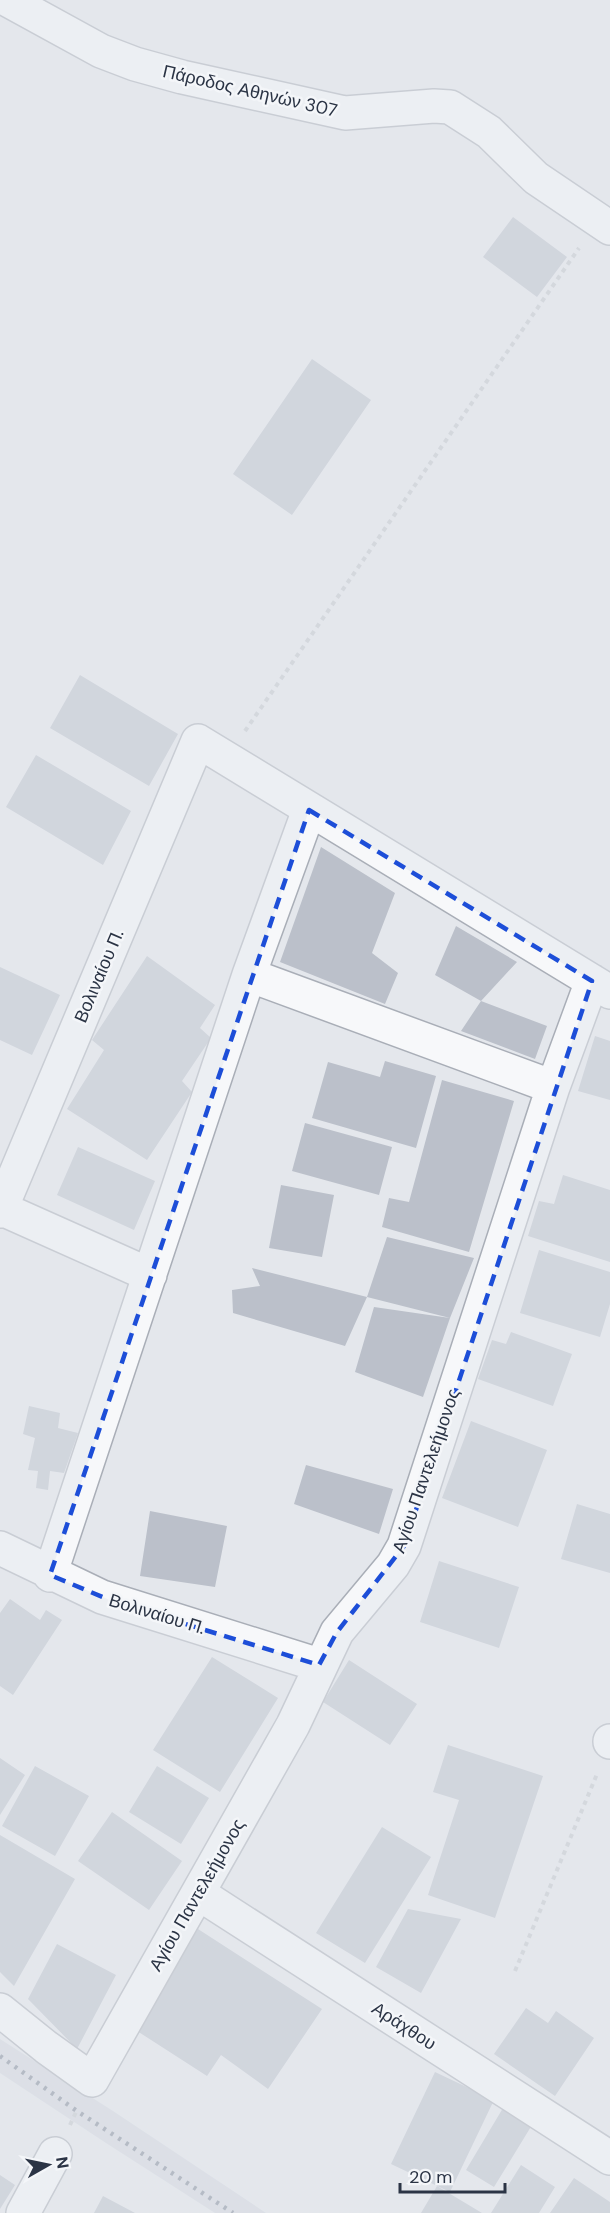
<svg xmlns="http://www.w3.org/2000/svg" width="610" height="2213" viewBox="0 0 610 2213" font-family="'DM Sans',sans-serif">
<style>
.built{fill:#d2d6de}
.building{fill:#bbc0ca}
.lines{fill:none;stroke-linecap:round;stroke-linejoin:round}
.street-casing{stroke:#a9aeb7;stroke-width:36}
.path{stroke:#c2c5cb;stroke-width:4;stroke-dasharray:4.5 4.5;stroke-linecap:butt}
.street{stroke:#f7f8fa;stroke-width:33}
.rail{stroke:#7d8696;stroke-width:4.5;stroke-dasharray:3 6;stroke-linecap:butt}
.marked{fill:none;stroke:#1d4ed8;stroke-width:4.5;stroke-dasharray:12 8;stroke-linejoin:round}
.labels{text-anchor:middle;stroke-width:5;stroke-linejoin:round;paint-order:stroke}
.street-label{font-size:18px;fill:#2b3445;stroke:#f4f6f9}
</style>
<rect width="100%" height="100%" fill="#e4e7ec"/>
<path class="built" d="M0,2039L113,2111L266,2213H215L106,2143L0,2073Z"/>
<path class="building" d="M513,217L567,257L537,297L483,257Z
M312,359L371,400L292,515L233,474Z
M80,675L178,734L149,786L50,728Z
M36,755L131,811L103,865L6,807Z
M321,847L395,893L372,953L398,973L385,1004L280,962Z
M456,926L517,962L481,1001L435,975Z
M147,956L215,1005L200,1028L211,1038L182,1081L192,1092L147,1160L67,1109L104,1050L92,1040Z
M0,967L60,995L32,1055L0,1040Z
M481,1001L547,1026L535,1059L461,1031Z
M595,1036L610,1041V1100L578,1091Z
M385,1061L436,1076L416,1148L312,1118L328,1062L380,1077Z
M442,1080L514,1101L469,1252L382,1227L389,1198L409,1202Z
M305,1123L392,1147L379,1195L292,1171Z
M78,1147L155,1181L134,1230L57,1195Z
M563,1175L610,1190V1262L528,1236L539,1201L554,1204Z
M281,1185L334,1195L322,1257L269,1248Z
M387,1237L474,1258L450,1318L423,1397L355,1372L374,1307L450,1318L367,1297Z
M539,1250L610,1272V1304L600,1337L520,1313Z
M252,1268L367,1297L345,1346L233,1313L232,1290L260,1286Z
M511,1332L572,1354L553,1406L478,1379L492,1340L506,1344Z
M29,1406L60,1413L58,1428L78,1433L64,1473L50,1471L48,1490L36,1488L38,1471L28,1470L35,1438L23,1434Z
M471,1421L547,1450L518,1527L442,1498Z
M306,1465L393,1489L379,1534L294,1504Z
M577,1504L610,1514V1573L561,1559Z
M150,1511L227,1526L215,1587L140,1576Z
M439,1561L519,1587L499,1648L420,1622Z
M10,1599L40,1620L46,1610L62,1620L13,1695L0,1686V1613Z
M212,1657L278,1698L220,1792L153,1750Z
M349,1660L417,1704L390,1745L323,1702Z
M448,1745L543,1776L495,1918L428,1895L459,1800L433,1792Z
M0,1758L25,1775L0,1815Z
M35,1766L89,1796L55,1856L2,1826Z
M157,1766L209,1798L181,1844L129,1812Z
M112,1812L182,1861L149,1910L78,1861Z
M382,1827L431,1857L365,1963L316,1933Z
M0,1835L75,1879L14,1986L0,1972Z
M408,1909L461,1919L421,1993L376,1967Z
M198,1929L322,2009L268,2089L221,2055L207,2076L134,2029Z
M57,1944L116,1975L77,2049L28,1999Z
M526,2008L548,2023L556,2011L594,2038L555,2096L494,2054Z
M435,2072L494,2100L450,2192L391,2164Z
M503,2108L532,2125L494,2187L466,2170Z
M521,2165L555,2187L539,2213H491Z
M0,2175L15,2185L0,2209Z
M574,2178L610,2202V2213H550Z
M437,2186L482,2213H421Z
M103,2196L135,2213H94Z"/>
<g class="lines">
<g class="street-casing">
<path id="street" d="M8,0L101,51L135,64L182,77L345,113L434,106L450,107L489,132L536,178L610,228
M249,975L553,1087
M0,1208L150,1275
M0,1211L198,741L610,992
M0,1548L102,1597L319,1665
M50,1575L249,975L309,810
M610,1741V1742
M198,1893L610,2158
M0,2010L46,2047L92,2080L293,1725L337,1632L393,1565L404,1546L553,1087L592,981
M23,2213L55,2154"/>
</g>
<path class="path" d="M245,731L579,248
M515,1971L597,1774
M70,2125L77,2110"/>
<use href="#street" class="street"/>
<path class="rail" d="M0,2056L77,2111L233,2213"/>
</g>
<path d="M0 0H610V2213H0ZM309,810L592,981L404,1546L337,1632L319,1665L117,1603L50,1575Z" fill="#e4e7ec" fill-opacity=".55" fill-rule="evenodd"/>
<path class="marked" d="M309,810L592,981L404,1546L337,1632L319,1665L117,1603L50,1575Z"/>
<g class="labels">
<g class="street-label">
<text transform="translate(250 91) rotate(13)" y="6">Πάροδος Αθηνών 307</text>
<text transform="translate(99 976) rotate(-67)" y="6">Βολιναίου Π.</text>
<text transform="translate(426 1471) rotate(-71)" y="6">Αγίου Παντελεήμονος</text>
<text transform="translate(157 1614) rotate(17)" y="6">Βολιναίου Π.</text>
<text transform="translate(197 1895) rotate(-60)" y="6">Αγίου Παντελεήμονος</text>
<text transform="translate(404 2026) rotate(33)" y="6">Αράχθου</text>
</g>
</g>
<g transform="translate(48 2165) rotate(81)" stroke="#f4f6f9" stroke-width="4.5" paint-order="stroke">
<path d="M0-4.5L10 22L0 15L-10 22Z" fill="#2b3445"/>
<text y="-9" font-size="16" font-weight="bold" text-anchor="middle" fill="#2b3445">N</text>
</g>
<path d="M400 2183v9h105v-9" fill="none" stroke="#2b3445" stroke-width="3"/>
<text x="409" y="2183" font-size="18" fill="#2b3445" stroke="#f4f6f9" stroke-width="4.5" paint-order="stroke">20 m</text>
</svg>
